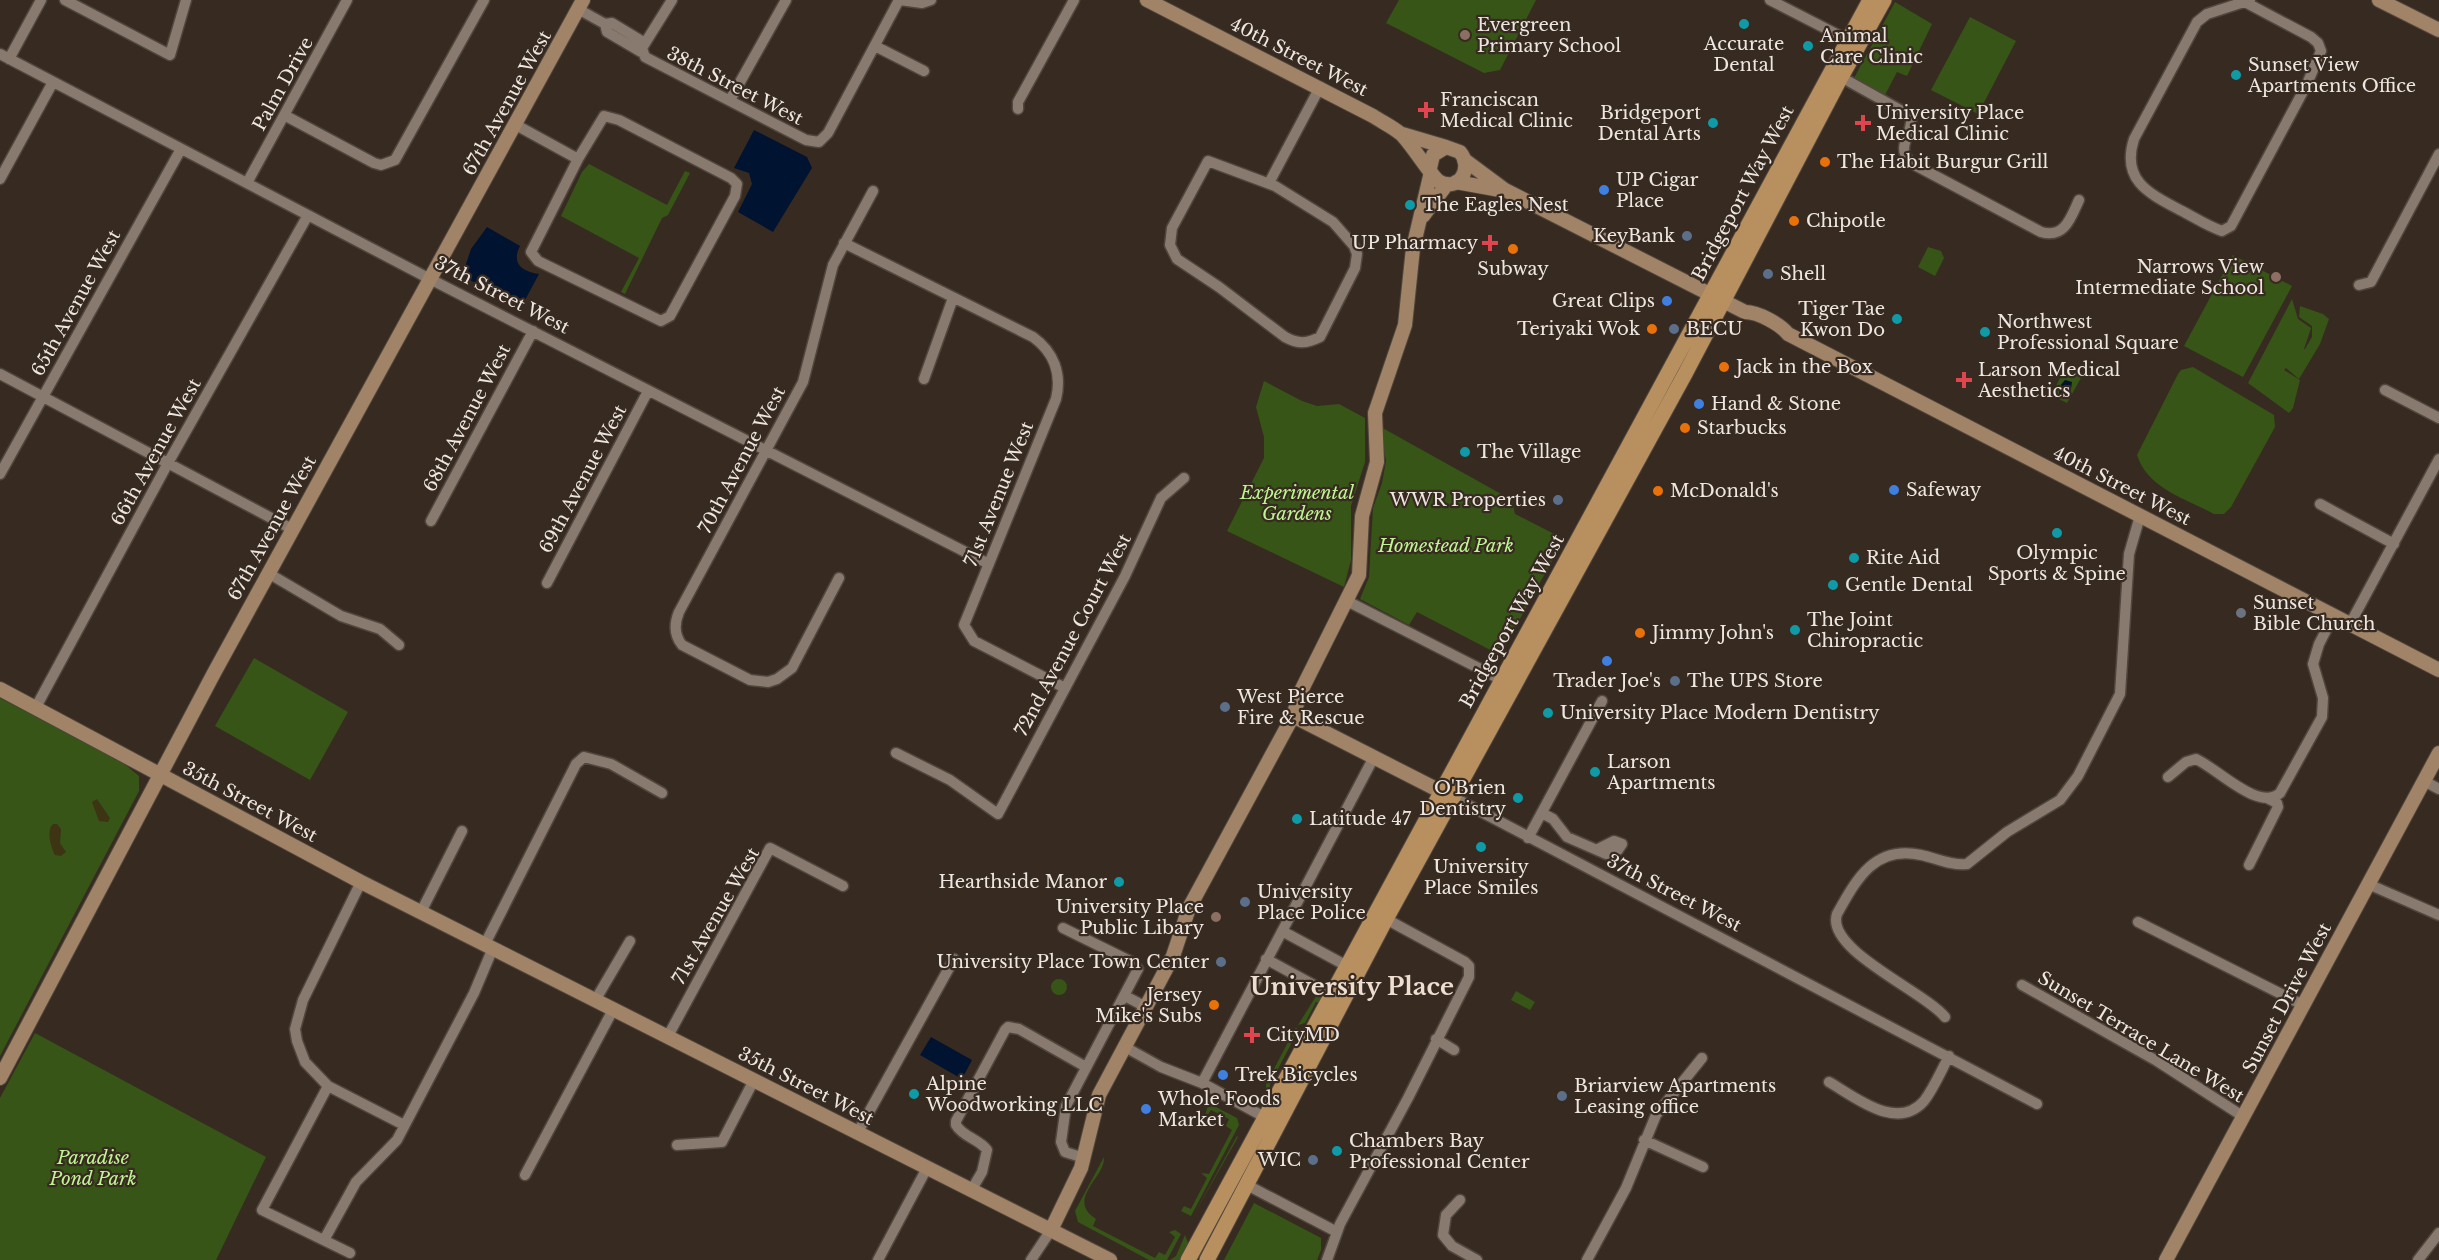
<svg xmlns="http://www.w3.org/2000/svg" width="2439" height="1260" viewBox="0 0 2439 1260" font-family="'Libre Baskerville',serif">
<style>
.green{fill:#365517}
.sand{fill:#3d3414}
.water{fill:#001330}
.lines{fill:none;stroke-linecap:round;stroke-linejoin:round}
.street-casing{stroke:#50463d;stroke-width:13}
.secondary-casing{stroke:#50463d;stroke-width:16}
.primary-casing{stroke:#50463d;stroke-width:17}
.street{stroke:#897a6f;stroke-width:10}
.secondary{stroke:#a18467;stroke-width:14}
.primary{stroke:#b88f5f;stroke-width:15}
.culture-dot{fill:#0f9aa8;stroke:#372b21;stroke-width:2}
.education-dot{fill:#8d6e63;stroke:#372b21;stroke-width:2}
.health-dot{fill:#e0444e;stroke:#372b21;stroke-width:2}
.food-dot{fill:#e8710a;stroke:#372b21;stroke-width:2}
.shop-dot{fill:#3f7fe0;stroke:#372b21;stroke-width:2}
.service-dot{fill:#5c6f8a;stroke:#372b21;stroke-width:2}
.worship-dot{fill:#6b7280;stroke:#372b21;stroke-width:2}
.labels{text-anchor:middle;stroke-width:4.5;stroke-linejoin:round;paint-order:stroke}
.poi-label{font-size:18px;fill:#eee6e0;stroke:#372b21;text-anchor:start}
.street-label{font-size:18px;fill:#eee6e0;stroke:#372b21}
.park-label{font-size:18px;font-style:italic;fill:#bff692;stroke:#372b21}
.district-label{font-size:24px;font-weight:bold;fill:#eeded1;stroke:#372b21}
</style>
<rect width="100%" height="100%" fill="#372b21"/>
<path class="green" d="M1399,0H1536L1500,70L1484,73L1386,23Z
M1895,2L1932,24L1907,76L1897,72L1884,97L1853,80Z
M1970,17L2016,41L1978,114L1931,90Z
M589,164L667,205L685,171L690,173L668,215L662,218L625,294L621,292L639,258L561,216L582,172Z
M1928,247L1941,251L1944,258L1935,276L1918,267Z
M2233,255L2292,286L2243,377L2184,346Z
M2292,299L2298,319L2311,328L2304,349L2299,348L2305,349L2312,337V326L2299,317L2300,306L2323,314L2329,319L2320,344L2299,379L2286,368L2284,370L2300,380L2293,408L2289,413L2248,383Z
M2066,367L2082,376L2067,403L2051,395Z
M2193,367L2274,415L2275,427L2231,507L2224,514H2214C2185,498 2148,489 2137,455L2178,374L2181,370Z
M1264,381L1302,401L1317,406L1339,404L1365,418V462L1351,506V560L1344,587L1227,531L1264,458V437L1256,407Z
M1379,426L1512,500L1515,514L1564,539L1500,655L1417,612L1409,625L1360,599L1369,577L1373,508L1382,483L1386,461Z
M254,658L348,712L310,780L215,726Z
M0,698L122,762L139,776V791L0,1056Z
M1051 987a8 8 0 1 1 16 0a8 8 0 1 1-16 0Z
M1516,991L1535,1002L1530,1010L1511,1000Z
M1318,993L1322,995L1320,1003L1316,1002L1305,1023L1298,1025Z
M1296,1027L1298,1031L1270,1084V1097L1266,1095V1084Z
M35,1033L266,1157L216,1260H0V1098Z
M1208,1106L1216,1107L1237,1118L1239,1125L1191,1216L1181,1211L1184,1206L1191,1209L1207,1178L1201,1173L1209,1174L1232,1130L1226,1126L1229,1119L1211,1110L1207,1116L1205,1115Z
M1237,1136L1238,1137L1196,1211L1197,1209Z
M1104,1157C1106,1177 1065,1199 1096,1219L1093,1226L1155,1258L1159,1252L1165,1255L1175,1237L1169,1232L1175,1230L1181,1234L1167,1260H1149L1078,1222L1075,1211Z
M1254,1203L1321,1238V1250L1317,1260H1224Z
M1185,1235L1189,1245L1181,1260H1170L1176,1256Z"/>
<path class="sand" d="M97,799L110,818L108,822L99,821L92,802Z
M53,824H57L61,829L60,843L66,852L61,856L55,855C51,847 46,831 53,824Z"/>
<path class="water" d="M754,130L807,157L812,168L773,232L738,212L752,184L749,173L734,168Z
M487,227L520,246C511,264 522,271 539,274L524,302H513L462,276L471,249Z
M2065,380L2072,382L2071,389L2064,397L2059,395L2060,386Z
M931,1037L972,1060L962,1079L920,1055Z"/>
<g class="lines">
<g class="street-casing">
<path id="street" d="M65,0L170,55L186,0
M672,0L642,48L645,57L806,140L819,142L828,133L899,0
M900,0L922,3L931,0
M1770,0L1848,40
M2245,2L2311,37L2318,43L2321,51L2307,84L2231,226L2222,231C2207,226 2194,217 2180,210C2148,193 2121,180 2134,139L2197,22L2207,14L2250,0
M578,9L605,24L612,23L645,43
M605,24L607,32L641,52
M875,46L924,71
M0,54L430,279L989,564
M9,59L41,0
M1841,77L1911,116C1914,134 1894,146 1911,163L2041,232C2065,239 2071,217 2079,200
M730,100L786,0
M1018,109V102L1074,0
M284,115L374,163L381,165L395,160L484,0
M604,116L619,120L731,178L737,184L735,196L670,316L661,321L538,261L531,252L578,159Z
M516,125L578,159
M1208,161L1275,186L1333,222L1354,246L1357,254L1355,268L1320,337C1306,344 1298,344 1285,337L1219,287L1177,259L1170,245L1172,228Z
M0,179L53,82
M247,183L347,0
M1269,183L1320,87
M844,243L1033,337C1054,352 1062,374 1056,399L964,625L974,641L1065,688
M2359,285L2371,282L2439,154
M0,374L292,529
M924,379L953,298
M2385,390L2439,418
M0,474L181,149
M2320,504L2394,544
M431,521L533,331
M268,573L341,616L380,629L399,645
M839,578L792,668L777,679L768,682L750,680L682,645C674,635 674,624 679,612L803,382L833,265L873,191
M547,583L648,391
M1347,601L1502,680
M2350,624L2439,459
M36,707L168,463L308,215
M896,753L950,780L998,814L1125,576L1161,498L1184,478
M2168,777L2186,762L2196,759C2218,769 2259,812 2280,793L2322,717L2323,698L2313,664L2319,644L2334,615
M2424,781L2439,789
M1449,795L2037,1104
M1542,813L1553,819L1567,837L1606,854L1618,850L1622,844L1614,841L1598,849
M1528,838L1602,701
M2249,865L2278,807L2277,803L2267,798
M361,882L303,1000L295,1029L297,1041L305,1062L328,1086L404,1125
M2368,884L2439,915
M421,912L462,831
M2138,922L2303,1005
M1063,928L1132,962L1138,969L1066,1106L1061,1142L1065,1152L1084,1158
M1282,931L1347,966
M485,944L576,764L584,757L611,764L662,793
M1266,959L1332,995
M2022,985L2157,1061L2244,1117
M1125,996L1146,1007
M596,999L630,941
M1945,1017C1924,991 1825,950 1837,914C1857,878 1875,845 1921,855C1936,858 1951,866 1967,864L2007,832L2060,800L2078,776L2120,694L2129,554L2140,516
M668,1036L770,848L843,886
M1436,1039L1454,1050
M1125,1047L1161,1067L1202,1083L1270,1120
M1829,1082C1855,1097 1897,1132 1924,1101C1934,1088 1941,1071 1949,1056
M1202,1083L1374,757
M328,1086L262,1210L350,1253
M858,1132L954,959
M1644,1140L1703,1167
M677,1145L722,1142L754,1080
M525,1175L614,1008
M1247,1185L1337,1232
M972,1189L982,1172L987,1150C979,1139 963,1137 956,1125V1121L1005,1030L1008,1027L1019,1029L1086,1067
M1460,1200L1446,1215L1443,1235L1452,1246L1477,1260
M324,1240L356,1182L397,1140L474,993L493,948
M878,1260L927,1168
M1031,1260L1051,1230
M1327,1260L1340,1224L1408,1098L1469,977V966L1465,962L1386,919
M1587,1260L1626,1188L1656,1115L1702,1058
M2418,1260L2439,1233"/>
</g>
<g class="secondary-casing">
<path id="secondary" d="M1147,0L1373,116C1382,122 1393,127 1401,134C1411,143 1432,178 1440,182C1460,192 1473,167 1460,152L1446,147L1433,155L1430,168
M2379,0L2439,30
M1402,134L1446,147
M1466,161L1505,190L1745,312C1758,312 1780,324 1788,334L2439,670
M1456,182L1500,190
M1423,216L1447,184
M0,689L361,882L1110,1260
M1293,716L1440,791
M0,1078L214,673L583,0
M1051,1230L1081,1168L1099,1095L1173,956L1189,908L1293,716L1301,691L1359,575L1362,516L1377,462L1375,413L1405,325L1413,248L1431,172
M2166,1260L2439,753"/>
</g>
<g class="primary-casing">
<path id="primary" d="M1188,1260L1870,0
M1207,1260L1386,919L1685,374L1841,77L1884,0"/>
</g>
<use href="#street" class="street"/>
<use href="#secondary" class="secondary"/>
<use href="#primary" class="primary"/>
</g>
<g class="culture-dot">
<circle cx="1744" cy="24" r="6"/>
<circle cx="1808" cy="46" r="6"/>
<circle cx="2236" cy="75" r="6"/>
<circle cx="1713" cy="123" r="6"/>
<circle cx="1410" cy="205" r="6"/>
<circle cx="1897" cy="319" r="6"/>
<circle cx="1985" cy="332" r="6"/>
<circle cx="1465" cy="452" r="6"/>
<circle cx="2057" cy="533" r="6"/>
<circle cx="1854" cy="558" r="6"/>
<circle cx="1833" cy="585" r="6"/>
<circle cx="1795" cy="630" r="6"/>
<circle cx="1548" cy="713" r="6"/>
<circle cx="1595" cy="772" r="6"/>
<circle cx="1518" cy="798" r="6"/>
<circle cx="1297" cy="819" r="6"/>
<circle cx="1481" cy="847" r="6"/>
<circle cx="1119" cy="882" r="6"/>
<circle cx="914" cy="1094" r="6"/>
<circle cx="1337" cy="1151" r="6"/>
</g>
<g class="education-dot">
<circle cx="1465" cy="35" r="6"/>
<circle cx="2276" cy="277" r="6"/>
<circle cx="1216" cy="917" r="6"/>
</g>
<g class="health-dot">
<path d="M1423 101h6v6h6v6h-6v6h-6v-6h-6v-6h6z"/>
<path d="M1860 114h6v6h6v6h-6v6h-6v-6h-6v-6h6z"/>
<path d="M1487 234h6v6h6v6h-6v6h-6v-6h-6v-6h6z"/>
<path d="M1961 371h6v6h6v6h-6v6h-6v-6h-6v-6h6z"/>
<path d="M1249 1026h6v6h6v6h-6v6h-6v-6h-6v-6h6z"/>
</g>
<g class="food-dot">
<circle cx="1825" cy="162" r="6"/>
<circle cx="1794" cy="221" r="6"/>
<circle cx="1513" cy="249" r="6"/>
<circle cx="1652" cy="329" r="6"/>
<circle cx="1724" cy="367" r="6"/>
<circle cx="1685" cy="428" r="6"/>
<circle cx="1658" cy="491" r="6"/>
<circle cx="1640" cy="633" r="6"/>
<circle cx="1214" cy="1005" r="6"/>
</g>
<g class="shop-dot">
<circle cx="1604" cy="190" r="6"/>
<circle cx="1667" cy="301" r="6"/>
<circle cx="1699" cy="404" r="6"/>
<circle cx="1894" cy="490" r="6"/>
<circle cx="1607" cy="661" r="6"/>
<circle cx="1223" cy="1075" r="6"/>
<circle cx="1146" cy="1109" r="6"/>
</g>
<g class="service-dot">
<circle cx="1687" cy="236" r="6"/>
<circle cx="1768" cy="274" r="6"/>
<circle cx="1674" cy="329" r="6"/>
<circle cx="1558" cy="500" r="6"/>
<circle cx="1675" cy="681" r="6"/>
<circle cx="1225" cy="707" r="6"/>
<circle cx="1245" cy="902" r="6"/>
<circle cx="1221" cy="962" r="6"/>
<circle cx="1562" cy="1096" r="6"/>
<circle cx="1313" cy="1160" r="6"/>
</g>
<circle class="worship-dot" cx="2241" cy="613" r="6"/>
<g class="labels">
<g class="poi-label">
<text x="1477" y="31">Evergreen<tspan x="1477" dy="21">Primary School</tspan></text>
<text x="1820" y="42">Animal<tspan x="1820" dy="21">Care Clinic</tspan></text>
<text x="1744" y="50" text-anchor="middle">Accurate<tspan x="1744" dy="21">Dental</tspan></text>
<text x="2248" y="71">Sunset View<tspan x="2248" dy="21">Apartments Office</tspan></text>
<text x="1440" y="106">Franciscan<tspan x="1440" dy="21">Medical Clinic</tspan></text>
<text x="1701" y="119" text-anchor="end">Bridgeport<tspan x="1701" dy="21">Dental Arts</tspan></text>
<text x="1876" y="119">University Place<tspan x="1876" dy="21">Medical Clinic</tspan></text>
<text x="1837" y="168">The Habit Burgur Grill</text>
<text x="1616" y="186">UP Cigar<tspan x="1616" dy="21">Place</tspan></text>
<text x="1422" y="211">The Eagles Nest</text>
<text x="1806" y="227">Chipotle</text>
<text x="1675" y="242" text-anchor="end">KeyBank</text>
<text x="1478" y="249" text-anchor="end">UP Pharmacy</text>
<text x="2264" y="273" text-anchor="end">Narrows View<tspan x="2264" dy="21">Intermediate School</tspan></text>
<text x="1513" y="275" text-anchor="middle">Subway</text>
<text x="1780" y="280">Shell</text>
<text x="1655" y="307" text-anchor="end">Great Clips</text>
<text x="1885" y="315" text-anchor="end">Tiger Tae<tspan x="1885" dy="21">Kwon Do</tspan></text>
<text x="1997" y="328">Northwest<tspan x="1997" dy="21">Professional Square</tspan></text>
<text x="1640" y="335" text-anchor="end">Teriyaki Wok</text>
<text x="1686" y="335">BECU</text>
<text x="1736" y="373">Jack in the Box</text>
<text x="1978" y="376">Larson Medical<tspan x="1978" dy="21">Aesthetics</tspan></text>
<text x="1711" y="410">Hand &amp; Stone</text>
<text x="1697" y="434">Starbucks</text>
<text x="1477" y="458">The Village</text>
<text x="1906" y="496">Safeway</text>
<text x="1670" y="497">McDonald's</text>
<text x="1546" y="506" text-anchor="end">WWR Properties</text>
<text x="2057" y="559" text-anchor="middle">Olympic<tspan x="2057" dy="21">Sports &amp; Spine</tspan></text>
<text x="1866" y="564">Rite Aid</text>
<text x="1845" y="591">Gentle Dental</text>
<text x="2253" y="609">Sunset<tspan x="2253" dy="21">Bible Church</tspan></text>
<text x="1807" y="626">The Joint<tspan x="1807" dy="21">Chiropractic</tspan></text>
<text x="1652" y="639">Jimmy John's</text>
<text x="1607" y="687" text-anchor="middle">Trader Joe's</text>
<text x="1687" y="687">The UPS Store</text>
<text x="1237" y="703">West Pierce<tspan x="1237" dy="21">Fire &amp; Rescue</tspan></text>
<text x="1560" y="719">University Place Modern Dentistry</text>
<text x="1607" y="768">Larson<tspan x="1607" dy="21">Apartments</tspan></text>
<text x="1506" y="794" text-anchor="end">O'Brien<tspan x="1506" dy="21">Dentistry</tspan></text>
<text x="1309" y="825">Latitude 47</text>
<text x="1481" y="873" text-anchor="middle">University<tspan x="1481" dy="21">Place Smiles</tspan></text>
<text x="1107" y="888" text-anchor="end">Hearthside Manor</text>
<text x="1257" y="898">University<tspan x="1257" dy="21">Place Police</tspan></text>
<text x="1204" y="913" text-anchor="end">University Place<tspan x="1204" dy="21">Public Libary</tspan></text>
<text x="1209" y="968" text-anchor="end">University Place Town Center</text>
<text x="1202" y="1001" text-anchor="end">Jersey<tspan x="1202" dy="21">Mike's Subs</tspan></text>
<text x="1266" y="1041">CityMD</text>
<text x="1235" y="1081">Trek Bicycles</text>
<text x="926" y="1090">Alpine<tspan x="926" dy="21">Woodworking LLC</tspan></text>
<text x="1574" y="1092">Briarview Apartments<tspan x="1574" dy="21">Leasing office</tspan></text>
<text x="1158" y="1105">Whole Foods<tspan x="1158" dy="21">Market</tspan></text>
<text x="1349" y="1147">Chambers Bay<tspan x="1349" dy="21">Professional Center</tspan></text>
<text x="1301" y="1166" text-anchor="end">WIC</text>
</g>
<g class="street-label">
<text transform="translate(1299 57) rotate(27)" y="6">40th Street West</text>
<text transform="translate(283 84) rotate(-61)" y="6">Palm Drive</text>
<text transform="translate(735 86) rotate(27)" y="6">38th Street West</text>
<text transform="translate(507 103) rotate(-61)" y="6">67th Avenue West</text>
<text transform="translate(1743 193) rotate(-62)" y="6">Bridgeport Way West</text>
<text transform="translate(502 295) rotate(27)" y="6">37th Street West</text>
<text transform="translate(76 303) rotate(-61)" y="6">65th Avenue West</text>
<text transform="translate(467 418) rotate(-62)" y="6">68th Avenue West</text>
<text transform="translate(156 452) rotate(-61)" y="6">66th Avenue West</text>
<text transform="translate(742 460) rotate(-62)" y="6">70th Avenue West</text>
<text transform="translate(583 479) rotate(-62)" y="6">69th Avenue West</text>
<text transform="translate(2122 486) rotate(27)" y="6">40th Street West</text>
<text transform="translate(999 494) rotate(-68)" y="6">71st Avenue West</text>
<text transform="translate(272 528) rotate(-61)" y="6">67th Avenue West</text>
<text transform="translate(1512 621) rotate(-61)" y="6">Bridgeport Way West</text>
<text transform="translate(1073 635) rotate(-62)" y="6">72nd Avenue Court West</text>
<text transform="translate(250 802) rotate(28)" y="6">35th Street West</text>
<text transform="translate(1674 893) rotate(27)" y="6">37th Street West</text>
<text transform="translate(716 916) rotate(-60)" y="6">71st Avenue West</text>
<text transform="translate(2287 998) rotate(-62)" y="6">Sunset Drive West</text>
<text transform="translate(2141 1037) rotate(31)" y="6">Sunset Terrace Lane West</text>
<text transform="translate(806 1086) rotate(27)" y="6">35th Street West</text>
</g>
<g class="park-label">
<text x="1297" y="499">Experimental<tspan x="1297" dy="21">Gardens</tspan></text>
<text x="1446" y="552">Homestead Park</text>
<text x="93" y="1164">Paradise<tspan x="93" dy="21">Pond Park</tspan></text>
</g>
<g class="district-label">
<text x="1352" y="995">University Place</text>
</g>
</g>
</svg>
